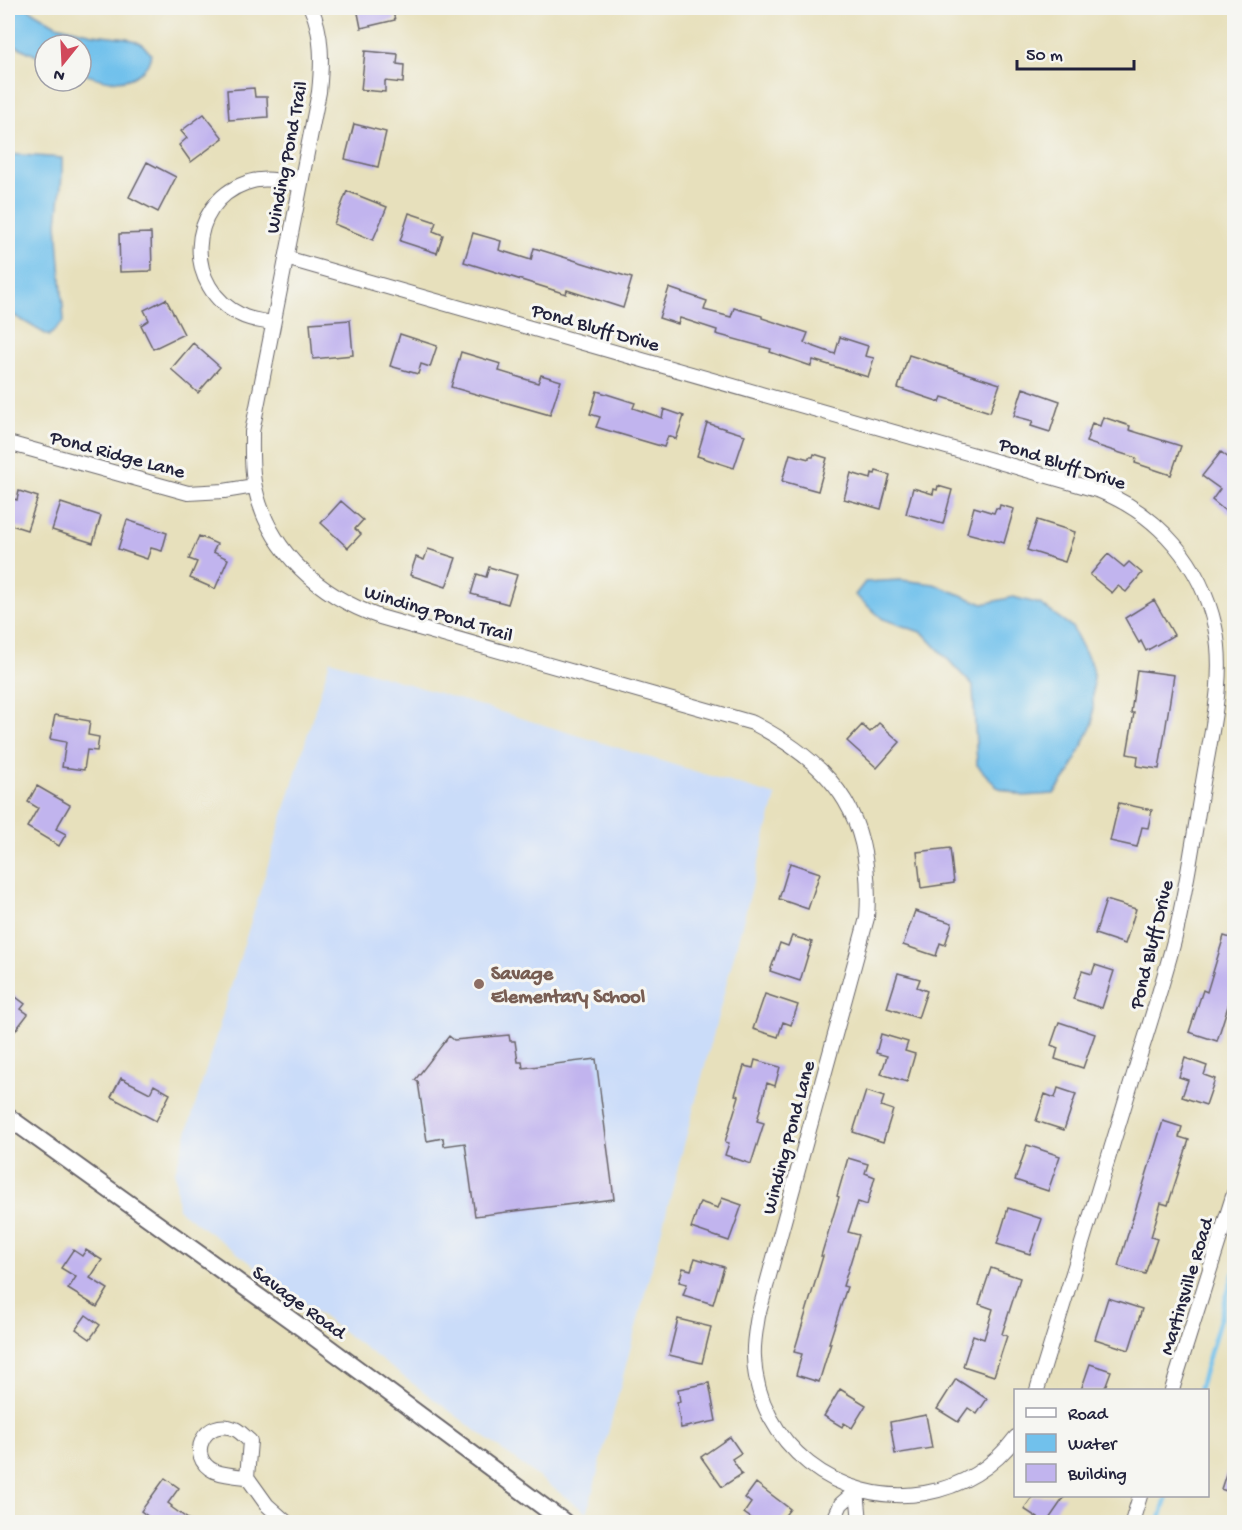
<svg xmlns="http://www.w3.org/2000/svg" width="1242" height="1530" viewBox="0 0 1242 1530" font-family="'Gochi Hand',sans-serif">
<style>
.built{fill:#cadcf9}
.water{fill:#71c1ec;stroke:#4a7294;stroke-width:1.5}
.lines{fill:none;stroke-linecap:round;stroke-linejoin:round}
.stream{stroke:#71c1ec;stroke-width:4.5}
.building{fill:#c1b4ee}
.minor-casing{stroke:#676468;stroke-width:16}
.tertiary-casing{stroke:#676468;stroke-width:20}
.minor{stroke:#fff;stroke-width:14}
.tertiary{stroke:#fff;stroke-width:16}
.education-dot{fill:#8d6e63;stroke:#f6f6f2;stroke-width:2}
.labels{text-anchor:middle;stroke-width:6;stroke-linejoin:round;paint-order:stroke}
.street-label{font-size:20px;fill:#22223b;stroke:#f6f6f2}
.education-label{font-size:20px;font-weight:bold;fill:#785e54;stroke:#f6f6f2;text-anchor:start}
</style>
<rect width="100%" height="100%" fill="#f6f6f2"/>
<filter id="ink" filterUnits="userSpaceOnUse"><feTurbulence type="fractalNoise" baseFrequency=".0167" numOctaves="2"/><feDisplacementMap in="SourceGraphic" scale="12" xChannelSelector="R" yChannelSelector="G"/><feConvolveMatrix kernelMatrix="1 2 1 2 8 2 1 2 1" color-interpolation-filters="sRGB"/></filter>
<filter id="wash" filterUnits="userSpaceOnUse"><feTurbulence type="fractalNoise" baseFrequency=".008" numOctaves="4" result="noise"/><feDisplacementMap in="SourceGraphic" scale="24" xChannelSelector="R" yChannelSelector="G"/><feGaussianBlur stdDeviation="1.35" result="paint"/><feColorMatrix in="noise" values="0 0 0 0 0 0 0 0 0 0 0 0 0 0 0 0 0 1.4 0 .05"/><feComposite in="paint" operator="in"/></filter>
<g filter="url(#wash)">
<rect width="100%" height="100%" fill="#e7e0bc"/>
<path class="built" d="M330,660L776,796L587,1513L178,1209L175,1172Z"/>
<path class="water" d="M8,8H27L56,25L93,34L127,38L142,44L151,54C149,71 132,81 115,81C105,82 91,76 81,73V45H45V60L8,42Z
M8,154L62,158V176L57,223L64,321L49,336L8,312Z
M901,580L934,584L983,604L1013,597L1040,604L1072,627L1093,668V723L1069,773L1054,794L1023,796L997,787L977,765L973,686L923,633L883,619L855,595L865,582Z"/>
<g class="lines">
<path class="stream" d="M1199,1390L1234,1272
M1159,1522L1167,1496"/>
</g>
<g id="blocks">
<path class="building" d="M357,8H392L395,20L361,28Z
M365,51L398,54L397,64L404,65L403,83L385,81V92L361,90Z
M254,88L255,97H267L268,117L229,120L227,90Z
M204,114L223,138L191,162L179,145L187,138L181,131Z
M354,124L386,132L378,167L345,159Z
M147,162L176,177L158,212L129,197Z
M347,191L387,207L373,240L334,224Z
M409,213L436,222L433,231L443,235L437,253L400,241Z
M151,233L152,271L120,272L119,234Z
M473,233L501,241L499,250L531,260L534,248L632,278L623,308L567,290L566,294L464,262Z
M669,288L707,301L704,310L731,317L734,308L762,316V318L808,333L804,343L835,354L840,337L868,346L865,356L874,358L868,377L813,360L811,366L770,352L771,349L716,334L717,330L680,318L678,324L659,318Z
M166,299L184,334L153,349L141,325L149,320L144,310Z
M350,320L353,355L313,359L310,323Z
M400,334L437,346L430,367L421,364L418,374L390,366Z
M193,343L220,367L198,393L171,369Z
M461,352L501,364L499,371L538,383L541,375L561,381L550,415L451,387Z
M909,355L1000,384L990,412L942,397L940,402L898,388Z
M1023,388L1060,401L1050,432L1031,426L1033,421L1014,416Z
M597,391L635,403L633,408L662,418L664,409L684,416L676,439L668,436L664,447L596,427L600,417L590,414Z
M1103,417L1130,426L1129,430L1181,446L1171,475L1135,463L1136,458L1086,442L1092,423L1100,426Z
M707,423L745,435L734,468L697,456Z
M1221,452L1234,462V507L1229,514L1212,500L1220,489L1202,476Z
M790,454L809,459V457H813L814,454L827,458L818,491L782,481Z
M876,471L890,475L881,509L844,499L851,473L871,479L872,473L875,474Z
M938,486L952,490L943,524L906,514L913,488L933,494L934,489L937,490Z
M19,491L38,497L27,530L8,524V497L17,500Z
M341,501L363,520L355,529L361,534L348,548L321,523Z
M61,503L101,516L93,543L52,530Z
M1000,505L1014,509L1004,543L967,533L974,507L994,513L996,508L999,509Z
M127,520L167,533L162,551L151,548L147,559L118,549Z
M1037,520L1075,532L1065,562L1027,550Z
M199,536L217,544L213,552L228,559L215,589L190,578L197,562L189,559Z
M428,549L456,558L446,587L410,575L416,557L424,560Z
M1108,554L1124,567L1129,562L1142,573L1126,592L1118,586L1112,593L1090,575Z
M489,567L517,575L508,604L471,594L477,574L486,577Z
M1154,600L1174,635L1146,651L1141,641L1139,643L1125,618Z
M1137,670L1174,675L1159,769L1137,766L1138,756L1127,754L1134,713H1131Z
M55,715L90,721L88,735L99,737L97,751L87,750L84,770L62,767L66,742L50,739Z
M879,723L900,742L877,768L847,741L862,725L870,732Z
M37,786L70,805L56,829L66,834L59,846L27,827L38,808L28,802Z
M1119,803L1152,810L1148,828L1142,827L1137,847L1110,841Z
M950,848L954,883L921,888L917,852Z
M790,863L820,873L808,909L779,899Z
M1106,900L1136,909L1125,944L1095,934Z
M915,911L952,923L945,945L940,943L936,956L903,945Z
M792,936L812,942L800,981L770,971L780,943L788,946Z
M1224,936L1234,939V987L1217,1041L1189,1032L1203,990L1207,992Z
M1095,965L1114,971L1102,1008L1073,999L1082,971L1092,974Z
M898,973L920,979L917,987L927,991L918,1018L887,1008Z
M8,991L25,1004L21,1009L28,1014L15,1031L8,1027Z
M765,994L798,1005L791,1025L783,1022L778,1037L753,1029Z
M1059,1022L1095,1034L1083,1068L1055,1059L1058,1048L1051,1045Z
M881,1034L908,1042L905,1051L915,1054L907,1082L881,1074L887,1056L876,1053Z
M509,1035L510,1041H515L518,1062H522L523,1068L596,1059L614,1199L475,1216L465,1143L444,1146L443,1138L427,1141L418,1082L415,1080L449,1036L454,1040Z
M1185,1058L1207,1066L1204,1075L1215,1079L1206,1105L1182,1097L1188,1080L1179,1077Z
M755,1060L780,1067L775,1086L767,1083L757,1121L764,1123L751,1164L725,1155L729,1143L725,1142L739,1096L735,1095L744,1066L753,1068Z
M121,1078L150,1093L154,1085L170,1094L156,1121L111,1097Z
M1058,1088L1076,1094L1064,1130L1036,1121L1045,1094L1055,1098Z
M866,1091L884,1097L881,1106L893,1110L883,1142L853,1132Z
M1163,1121L1182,1127L1179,1137L1189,1140L1168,1205L1161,1203L1151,1237L1157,1239L1145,1274L1118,1266Z
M1027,1145L1060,1156L1048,1191L1015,1180Z
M848,1158L868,1164L865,1173L875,1177L867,1205L858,1202L848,1232L859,1235L843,1286L847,1287L829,1343H831L819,1382L796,1375L802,1354L794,1352L823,1256H821L839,1197L837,1196Z
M722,1198L742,1205L729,1241L691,1228L700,1202L718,1208Z
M1008,1208L1042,1219L1030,1254L997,1244Z
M73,1250L82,1256L86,1250L102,1260L90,1278L108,1289L97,1307L68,1289L76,1277L61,1268Z
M695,1258L724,1267L713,1304L683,1295L687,1284L679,1282L683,1268L691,1270Z
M991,1268L1020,1278L1002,1334L1007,1336L994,1376L963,1366L973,1335L984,1339L993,1309L979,1304Z
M1108,1298L1142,1309L1129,1350L1095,1339Z
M86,1315L100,1325L90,1339L76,1329Z
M678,1319L711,1327L702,1363L669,1355Z
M1090,1364L1111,1371L1104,1390H1081Z
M956,1379L987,1399L977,1414L968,1408L958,1422L937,1409Z
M709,1383L716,1421L681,1428L677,1403L680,1402L678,1389Z
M840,1389L866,1405L852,1428L844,1423L842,1427L824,1416Z
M926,1415L932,1448L895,1454L890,1422Z
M730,1437L741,1453L732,1459L742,1474L722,1487L701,1457Z
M1232,1456H1234V1494L1221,1489Z
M165,1478L179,1488L168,1503L172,1506L171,1507L192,1522H155L141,1511Z
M756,1483L790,1509L780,1522H757L744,1513L751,1503L745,1498Z
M1033,1496H1065L1047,1522H1044L1024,1509Z"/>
</g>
</g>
<g filter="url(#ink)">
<use href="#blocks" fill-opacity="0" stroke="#676468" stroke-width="1.5"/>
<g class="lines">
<g class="minor-casing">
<path id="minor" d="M311,8C323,34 322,64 319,92L252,432C252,450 251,470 255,487C269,552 320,596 380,617L753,723C839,768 874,820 867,918L758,1316C756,1329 753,1343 754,1357C757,1444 840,1508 925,1493C961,1487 994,1467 1016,1437
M286,258L1100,491C1159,515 1201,564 1215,627C1226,675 1211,733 1203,782C1194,835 1187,888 1174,941C1159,998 1140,1053 1123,1110C1094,1203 1066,1297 1037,1390
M272,323C262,321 250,320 241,315C184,289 186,204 246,183C264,176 282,181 300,185
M8,443L188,493L224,491L254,486
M1172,1390L1234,1193
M247,1477C236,1476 224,1475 214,1471C185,1457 205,1416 235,1429C240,1431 245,1437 250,1441L247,1477L267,1505L286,1522
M857,1490L860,1522
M833,1522L841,1504L857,1490
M1132,1522L1140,1496"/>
</g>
<g class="tertiary-casing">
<path id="tertiary" d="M8,1117L302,1328L564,1522"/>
</g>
<use href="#minor" class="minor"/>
<use href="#tertiary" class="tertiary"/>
</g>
</g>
<circle class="education-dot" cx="479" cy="984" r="6"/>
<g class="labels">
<g class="street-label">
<text transform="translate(285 157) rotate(-79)" y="7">Winding Pond Trail</text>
<text transform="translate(596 326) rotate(16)" y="7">Pond Bluff Drive</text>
<text transform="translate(118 453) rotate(15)" y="7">Pond Ridge Lane</text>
<text transform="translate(1063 462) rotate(18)" y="7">Pond Bluff Drive</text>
<text transform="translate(439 612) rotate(17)" y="7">Winding Pond Trail</text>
<text transform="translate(1150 944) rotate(-76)" y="7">Pond Bluff Drive</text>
<text transform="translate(787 1137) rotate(-75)" y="7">Winding Pond Lane</text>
<text transform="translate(1185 1286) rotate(-73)" y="7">Martinsville Road</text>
<text transform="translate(300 1301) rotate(36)" y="7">Savage Road</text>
</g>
<g class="education-label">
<text x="491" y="979">Savage<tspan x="491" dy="23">Elementary School</tspan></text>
</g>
</g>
<rect width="1242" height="1530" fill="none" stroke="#f6f6f2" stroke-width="30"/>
<rect x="1014" y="1389" width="195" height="108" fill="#f6f6f2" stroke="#a1a1a9" stroke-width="1.5"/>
<rect x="1026" y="1408" width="30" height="9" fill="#ffffff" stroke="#a1a1a9" stroke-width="1.5"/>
<text x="1068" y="1419" font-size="18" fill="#22223b">Road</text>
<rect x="1026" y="1434" width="30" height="18" fill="#71c1ec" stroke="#a1a1a9" stroke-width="1.5"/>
<text x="1068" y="1449" font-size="18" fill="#22223b">Water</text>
<rect x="1026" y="1464" width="30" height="18" fill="#c1b4ee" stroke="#a1a1a9" stroke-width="1.5"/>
<text x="1068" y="1479" font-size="18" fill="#22223b">Building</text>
<g transform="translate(63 63) rotate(198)"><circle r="28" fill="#f6f6f2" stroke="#a1a1a9" stroke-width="1.5"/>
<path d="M0-4.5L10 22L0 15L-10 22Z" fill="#d1495b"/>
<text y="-9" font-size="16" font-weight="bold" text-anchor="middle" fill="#22223b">N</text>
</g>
<path d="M1017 60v9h117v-9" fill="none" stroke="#22223b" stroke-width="3"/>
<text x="1026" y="60" font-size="18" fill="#22223b" stroke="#f6f6f2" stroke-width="4.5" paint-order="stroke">50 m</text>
</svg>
